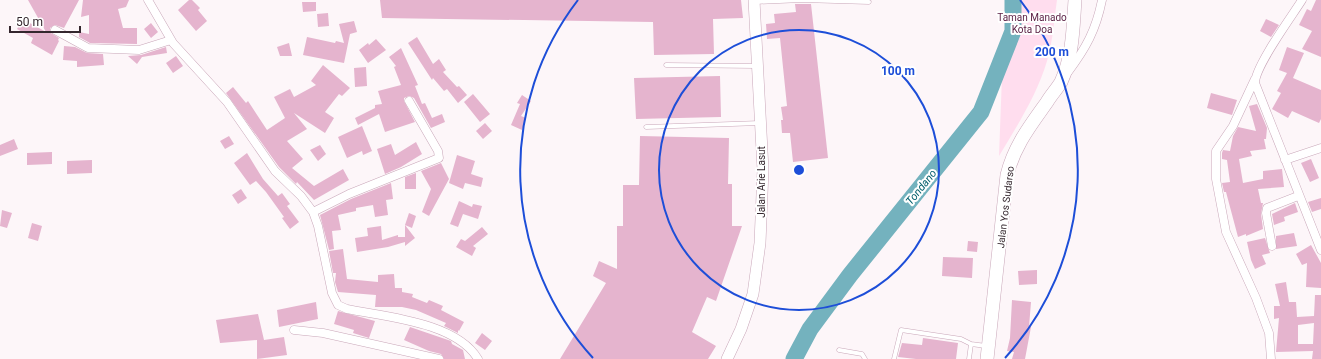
<svg xmlns="http://www.w3.org/2000/svg" width="1321" height="359" viewBox="0 0 1321 359" font-family="Roboto,sans-serif">
<style>
.green{fill:#fde}
.lines{fill:none;stroke-linecap:round;stroke-linejoin:round}
.river{stroke:#74b2be;stroke-width:17}
.building{fill:#e5b4ce;fill-rule:evenodd}
.service-casing{stroke:#c9a7b9;stroke-width:5}
.minor-casing{stroke:#c9a7b9;stroke-width:9}
.secondary-casing{stroke:#c9a7b9;stroke-width:12}
.trunk-casing{stroke:#c9a7b9;stroke-width:14}
.service{stroke:#fff;stroke-width:4}
.minor{stroke:#fff;stroke-width:8}
.secondary{stroke:#fff;stroke-width:11}
.trunk{stroke:#fff;stroke-width:13}
.ring{fill:none;stroke:#1d4ed8;stroke-width:2}
.labels{text-anchor:middle;stroke-width:4;stroke-linejoin:round;paint-order:stroke}
.park-label{font-size:10px;fill:#5c2246;stroke:#fff}
.street-label{font-size:10px;fill:#34272e;stroke:#fff}
.water-label{font-size:11px;font-style:italic;fill:#005e6b;stroke:#fff}
.centre{fill:#1d4ed8;stroke:#fff;stroke-width:2}
.ring-label{font-size:12px;text-anchor:middle;font-weight:bold;fill:#1d4ed8;stroke:#fff;stroke-width:4;stroke-linejoin:round;paint-order:stroke}
</style>
<rect width="100%" height="100%" fill="#fdf6f9"/>
<path class="green" d="M1015,0H1057C1054,20 1053,41 1047,61C1037,95 1017,126 999,156L1002,76L1007,53L1008,18Z"/>
<g class="lines">
<path class="river" d="M794,359L810,329L850,275L981,112L1013,31V0"/>
</g>
<path class="building" d="M28,0H79L64,28L55,25L50,28L51,33L59,38L58,40L59,41L52,55L31,43L33,38L17,29L23,19L46,32Z
M83,0H129L126,7L118,9L123,28H137V44L90,43L79,37V32L89,34V15L81,17Z
M189,0H192L200,8L198,10L207,21L196,31L178,10Z
M380,0H741L743,18L713,19L714,54L654,55L653,22L382,18Z
M1316,0H1321V57L1302,49L1312,31L1299,25L1307,9L1311,11Z
M302,2H316V11L303,12Z
M795,4H811L828,158L793,162L790,133H782L781,120H783L781,107L787,106L780,38L767,39L766,24L775,23L774,14L796,12Z
M328,13L329,26L318,27L317,14Z
M1266,19L1279,25L1271,37L1260,31Z
M354,21L357,32L350,34L344,63L303,55L307,37L335,43L336,41L344,43L339,24Z
M151,23L158,32L151,38L144,29Z
M417,37L433,64L439,59L446,70L443,72L457,87L459,86L467,95L458,103L447,89L444,91L433,78L432,80L408,43Z
M376,39L386,50L368,63L359,50L368,43L369,45Z
M289,43L292,56H280L277,47Z
M64,46L75,47L87,53L103,54L104,65L77,67V61L63,60Z
M166,47L167,53L142,57L137,64L128,56L141,55Z
M1287,47L1304,53L1293,78L1321,90V119L1319,123L1292,111L1288,118L1272,109L1281,93L1277,91L1287,73L1279,70Z
M401,48L418,85L415,86L422,104L425,103L432,118L442,114L445,122L431,128L414,98L409,96L404,98V101L415,122L385,132L379,114L358,125L355,118L375,108V105L382,104L378,91L401,85L394,67L396,66L389,57Z
M176,56L183,66L173,73L166,63Z
M323,65L350,88L342,96L339,94L325,112L334,118L325,133L294,113L307,129L287,141L303,159L292,168L314,186L343,169L349,180L314,200L297,182L296,184L279,167L226,93L233,87L246,103L248,101L267,130L285,118L274,97L290,89L294,97L316,85L311,81Z
M366,67L367,86L355,87L354,68Z
M720,76L721,117L636,119L634,78Z
M1211,93L1237,100L1232,115L1207,108Z
M473,94L490,114L480,122L464,102Z
M522,95L531,101L521,116L526,118L522,130L511,125L520,104L517,103Z
M1257,104L1267,128L1266,139H1264L1266,149L1250,151L1252,156L1239,159L1243,183L1263,179V171L1282,169L1284,187L1258,189L1261,203H1263L1261,214L1263,229L1246,236V234L1238,237L1226,192H1224L1222,183L1230,182L1227,160L1222,159V153L1223,150L1230,151L1233,136L1238,127L1256,131L1249,106Z
M485,123L492,131L483,139L476,131Z
M362,126L372,151L363,155L362,151L347,158L338,137Z
M229,136L234,144L225,149L220,141Z
M640,136L729,138L728,184H732V226H742L716,301L707,297L692,332L716,346L708,359H560L606,283L593,276L599,261L617,269V226H623V185H639Z
M14,139L18,149L0,156V145Z
M416,142L422,154L401,167L385,174L377,149L391,144L395,155Z
M320,145L326,154L318,161L310,150Z
M52,152V164L27,165V153Z
M247,153L263,179L278,196L282,193L290,204L287,206L299,222L290,229L282,218L284,217L266,192L256,181L250,185L234,163Z
M457,155L475,161L471,174L483,178L481,187L465,183L463,189L449,183Z
M1311,159L1319,178L1310,182L1301,163Z
M92,160V173L67,174V161Z
M441,163L449,179L429,216L422,212L431,189L421,171Z
M416,173V189H405V177Z
M391,183L393,199L386,200L388,215L375,217L373,205L356,208V211L338,215L341,230L332,231L334,249L329,250L320,215L351,199Z
M241,189L247,198L238,204L232,195Z
M1321,198V209L1312,212L1308,202Z
M459,201L472,207L473,204L482,206L478,219L463,214L458,227L450,224Z
M1295,203L1298,212L1284,217L1285,221L1274,225L1272,214Z
M2,210L12,213L7,228L0,226Z
M409,213L416,216L412,228L405,225Z
M32,223L42,226L38,241L28,238Z
M405,225L415,238L405,246V242L388,247L357,252L355,238L368,236L367,228L381,226L382,240L398,235V237H405Z
M482,227L488,234L473,246L476,248L472,256L456,247L461,239L465,241Z
M1294,233L1297,246L1276,249V236Z
M1265,238L1270,253L1262,255L1266,264L1255,269L1251,260L1247,242Z
M968,241L978,242L977,252L967,251Z
M1311,245L1321,263V288L1306,287L1307,263L1302,265L1296,254Z
M343,249L347,279L378,282V275L394,274L395,288H402V292L413,294L412,297L427,303L429,300L443,306L441,310L464,322L459,331L458,330V333L444,326L446,323L416,310L402,307H375L376,295L338,292L335,282L336,273H333L329,251Z
M943,257L973,258L972,278L942,276Z
M1037,270V284L1019,285L1018,271Z
M1286,282L1289,302H1296L1297,317L1314,316L1315,295H1321V359H1312L1313,351L1276,352L1279,318L1274,319V306H1280L1275,284ZM1314,323L1313,344H1298V325Z
M1012,300L1031,302L1029,327H1031L1025,359H1012L1014,352L1007,351L1010,338Z
M316,302L318,319L279,327L277,310Z
M338,311L375,321L369,338L353,333L354,330L334,324Z
M258,314L264,340L284,337L287,355L257,359V340L220,343L216,320Z
M410,327L451,341L452,344L463,350L465,359H444L441,354L429,351L404,340Z
M482,333L492,341L485,350L475,343Z
M923,338L958,343L956,359H916L898,357L902,343L922,345Z"/>
<g class="lines">
<g class="service-casing">
<path id="service" d="M755,2L802,0L869,2
M666,65L756,66
M646,127L760,123
M839,350L862,354L865,359
M894,359L901,330L961,339L971,344L986,346
M969,359L971,344"/>
</g>
<g class="minor-casing">
<path id="minor" d="M148,0L173,43L227,102L275,171L301,196L313,212L318,226L332,293L338,305L347,309C386,317 456,322 478,359
M1302,0C1292,16 1255,66 1255,83L1321,250
M55,30L88,48L139,50L171,40
M1068,72C1086,48 1096,30 1102,0
M1255,79L1233,126L1216,151V179L1226,232L1256,298L1269,333L1271,359
M1285,160L1321,148
M313,212L349,194L439,158L438,151L409,101
M1272,246L1266,213L1267,208L1298,196
M294,330L323,333L439,359"/>
</g>
<g class="secondary-casing">
<path id="secondary" d="M727,359L741,329L753,294L760,243L763,170L754,0"/>
</g>
<g class="trunk-casing">
<path id="trunk" d="M987,359L1007,175C1014,146 1030,126 1047,102C1051,95 1057,89 1061,82C1073,56 1073,28 1075,0"/>
</g>
<use href="#service" class="service"/>
<use href="#minor" class="minor"/>
<use href="#secondary" class="secondary"/>
<use href="#trunk" class="trunk"/>
</g>
<g class="ring">
<circle cx="799" cy="170" r="140"/>
<path d="M593 358A279 279 0 0 1 578 0M1020 0A279 279 0 0 1 1005 358"/>
</g>
<g class="labels">
<g class="park-label">
<text x="1032" y="21">Taman Manado<tspan x="1032" dy="12">Kota Doa</tspan></text>
</g>
<g class="street-label">
<text transform="translate(761 182) rotate(-90)" y="4">Jalan Arie Lasut</text>
<text transform="translate(1005 207) rotate(-83)" y="4">Jalan Yos Sudarso</text>
</g>
<g class="water-label">
<text transform="translate(921 187) rotate(-51)" y="4">Tondano</text>
</g>
</g>
<circle cx="799" cy="170" r="6" class="centre"/>
<g class="ring-label">
<text x="1052" y="56">200 m</text>
<text x="898" y="75">100 m</text>
</g>
<path d="M10 26v6h70v-6" fill="none" stroke="#34272e" stroke-width="2"/>
<text x="16" y="26" font-size="12" fill="#34272e" stroke="#ffffff" stroke-width="3" paint-order="stroke">50 m</text>
</svg>
